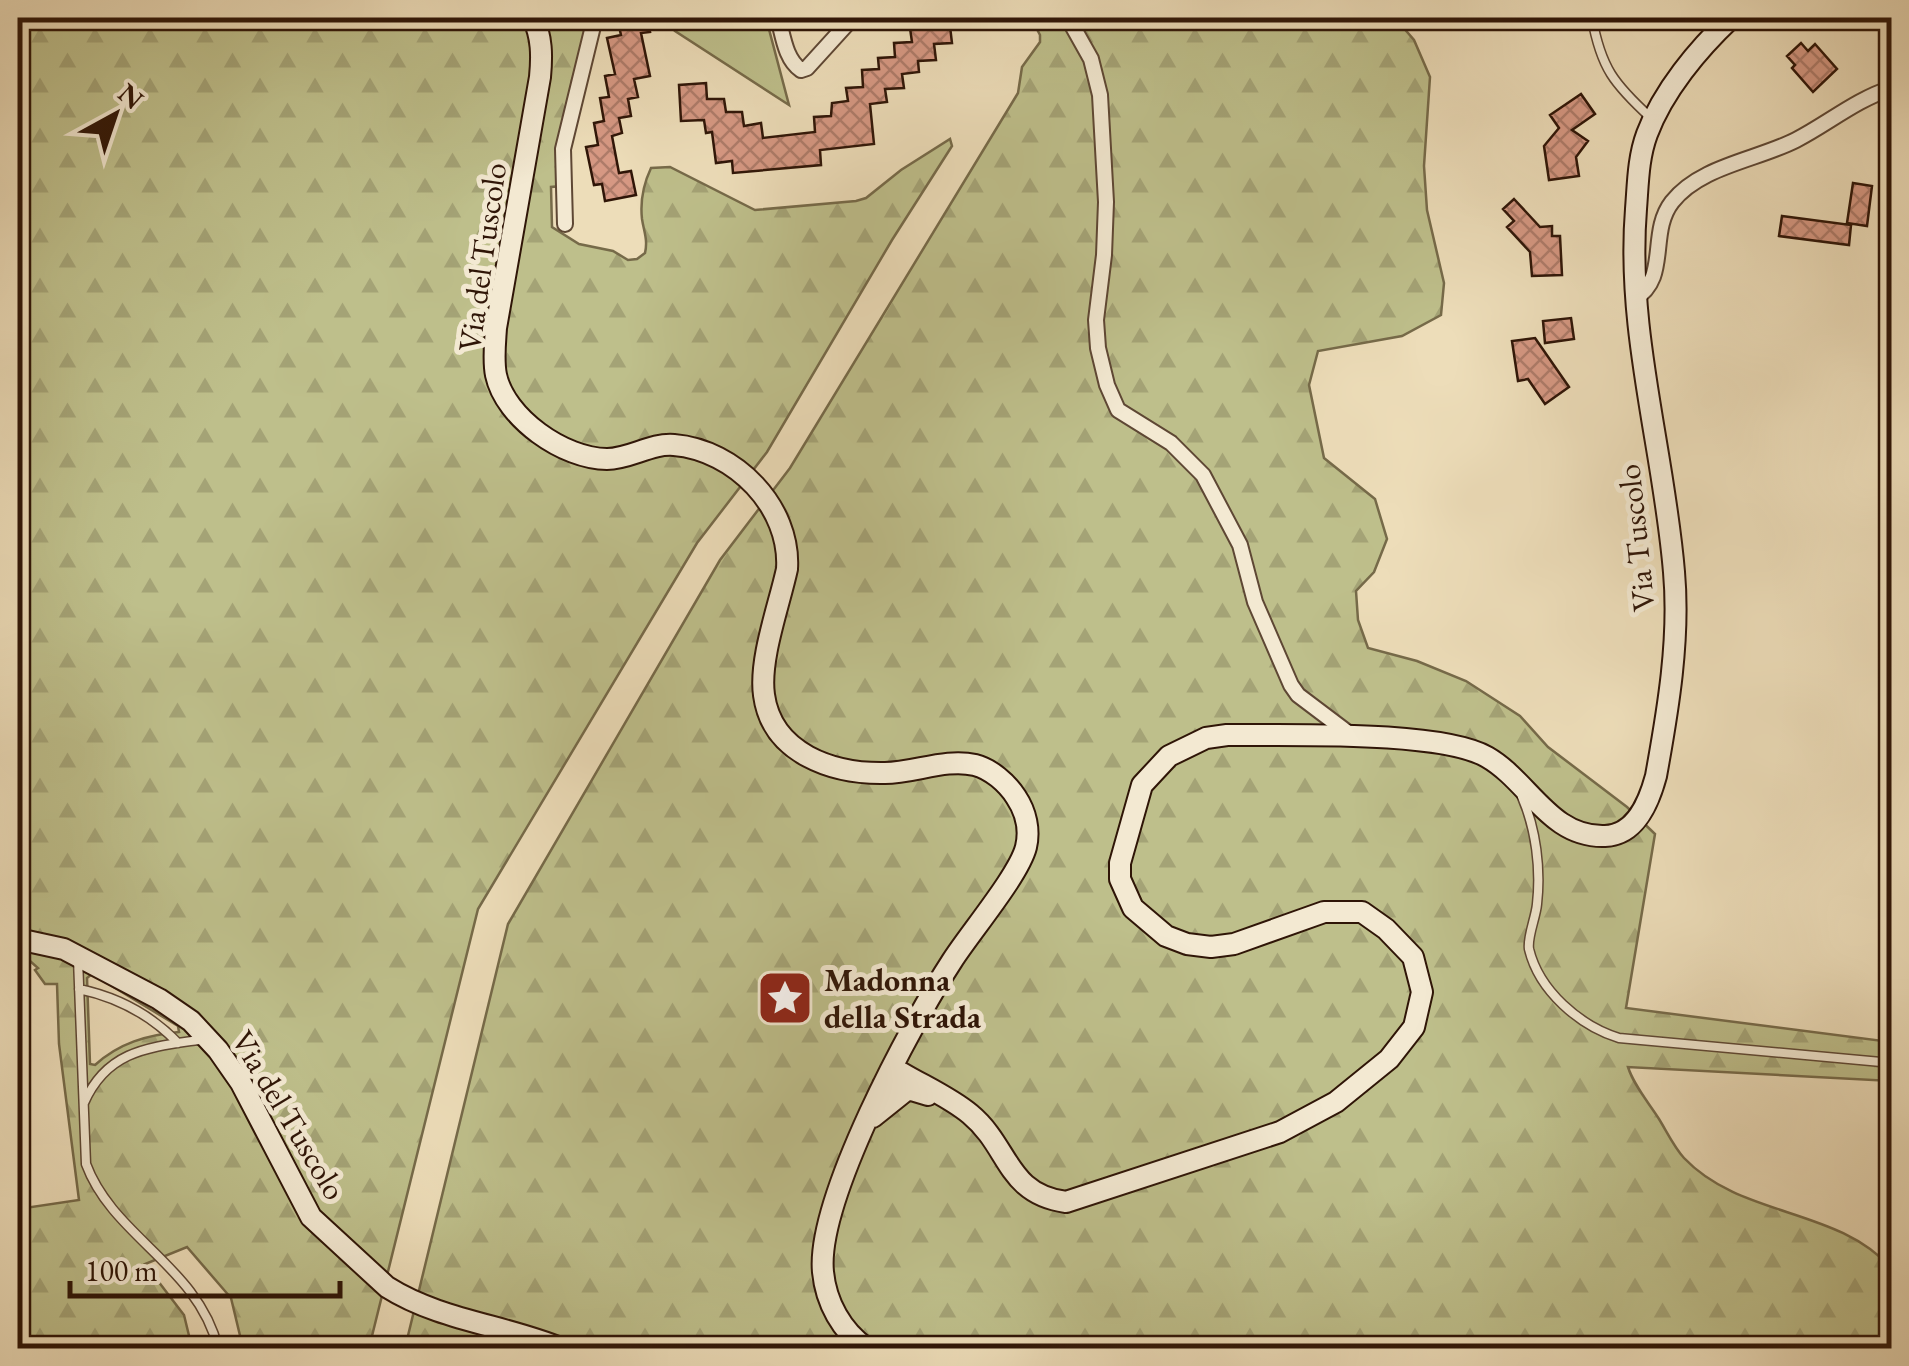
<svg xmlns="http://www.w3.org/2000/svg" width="1909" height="1366" viewBox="0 0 1909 1366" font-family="'EB Garamond',serif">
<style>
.grass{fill:#bebf8b;stroke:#766a49;stroke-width:2.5}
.forest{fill:url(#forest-firs);stroke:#766a49;stroke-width:2.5;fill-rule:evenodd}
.building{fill:url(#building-cross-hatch);stroke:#2f1507;stroke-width:2.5}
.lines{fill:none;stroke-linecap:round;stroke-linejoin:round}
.lane-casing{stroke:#5e4734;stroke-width:11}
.street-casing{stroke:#5e4734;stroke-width:18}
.secondary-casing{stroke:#2f1507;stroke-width:24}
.lane{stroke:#f3e9d2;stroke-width:8}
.street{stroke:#f3e9d2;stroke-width:14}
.secondary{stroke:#f3e9d2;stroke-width:20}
.labels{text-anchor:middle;stroke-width:10;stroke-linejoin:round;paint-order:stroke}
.street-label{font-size:32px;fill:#2f1507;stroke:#f3e9d2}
.poi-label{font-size:32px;font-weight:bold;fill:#2f1507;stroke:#f3e9d2;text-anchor:start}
</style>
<defs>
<pattern id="forest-firs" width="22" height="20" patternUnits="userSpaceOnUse" patternTransform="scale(2.5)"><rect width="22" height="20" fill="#bebf8b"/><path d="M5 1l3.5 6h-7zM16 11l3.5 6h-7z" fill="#a4a376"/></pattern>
<pattern id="building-cross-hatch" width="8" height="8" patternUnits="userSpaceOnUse" patternTransform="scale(2.5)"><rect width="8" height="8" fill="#d69883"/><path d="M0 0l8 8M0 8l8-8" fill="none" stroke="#ae7b69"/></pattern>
</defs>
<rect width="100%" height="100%" fill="#edddb9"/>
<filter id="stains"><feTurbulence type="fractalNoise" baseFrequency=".002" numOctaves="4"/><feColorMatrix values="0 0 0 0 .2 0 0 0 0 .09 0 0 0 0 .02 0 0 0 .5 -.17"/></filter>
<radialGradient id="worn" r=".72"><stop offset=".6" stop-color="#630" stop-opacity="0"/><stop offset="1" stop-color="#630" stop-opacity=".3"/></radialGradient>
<path class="grass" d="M681,18H766L789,105L675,31Z"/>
<path class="forest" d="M18,18H582L590,35L572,80L562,186L551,187L552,227L579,244L613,251L628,260L637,259L645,253C648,240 644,232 642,219C640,201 644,183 651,168L670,167L755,210L856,201L866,198L901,170L950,139L952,146L892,240L767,452L697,543L478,909L369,1348H243L231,1298L187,1247L145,1264L184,1315L192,1348H18V1209L79,1200L59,1044L57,984H45L35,970L38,968L30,961L18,959ZM92,974L178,1026L179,1032C147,1035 119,1043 95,1065L90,1064L87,978Z
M1031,18H1395L1414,40L1430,77L1424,166L1427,210L1444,283L1441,315L1402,336L1318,351L1309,385L1324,458L1375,499L1387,539L1374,572L1356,591L1358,620L1368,648L1417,661L1466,681L1520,716L1548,747L1627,807L1655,834L1626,1008L1891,1042V1081L1628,1067C1634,1086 1649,1103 1659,1119C1667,1132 1674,1147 1684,1158C1741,1218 1837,1207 1891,1268V1348H405L508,924L720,560L790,468L1018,93L1022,67L1040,42V35Z"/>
<path class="building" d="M647,18L650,32L641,33L650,76L634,79L638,97L628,99L631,116L619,118L622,133L612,136L619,173L631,171L636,195L605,201L602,184L594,185L586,147L598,145L594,123L604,121L600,98L609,97L605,76L615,74L607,38L621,35L618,22Z
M926,18H949L952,43L934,44L936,60L918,61L919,72L902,74L904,88L885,89L887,102L870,104L874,144L820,150L821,165L733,173L732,161L716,163L712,132L706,133L704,120L681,121L679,85L706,83L707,99H724L726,112H742L744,126L761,123L763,138L815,132L814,117L831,116L832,103L848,101L846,88L863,87L862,70L879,69L878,58L895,57L894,43L912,42L910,28L927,26Z
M1801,43L1808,51L1815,44L1837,69L1813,92L1792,68L1795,65L1787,56Z
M1581,94L1595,114L1572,130L1588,141L1576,157L1579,176L1549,180L1544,146L1559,128L1550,115Z
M1853,183L1872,186L1867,226L1847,223Z
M1514,199L1540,227L1552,226V236H1560L1562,275L1532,276L1530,252L1507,227L1514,221L1503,209Z
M1782,216L1851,225L1849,245L1779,236Z
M1571,318L1574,339L1545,343L1543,321Z
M1535,338L1569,387L1545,404L1528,379L1518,381L1512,341Z"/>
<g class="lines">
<g class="lane-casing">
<path id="lane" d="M1592,18C1601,68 1614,84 1651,118
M1522,797C1536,829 1541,869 1537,904C1536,917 1527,937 1529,949C1539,991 1580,1026 1619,1038L1892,1063
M78,959L86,1164C113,1237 198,1266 218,1348
M79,989C117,997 151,1015 178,1043
M84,1103C108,1048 153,1047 205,1039"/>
</g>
<g class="street-casing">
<path id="street" d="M778,18C783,35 785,59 801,70L807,68L847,24L849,18
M1068,18L1091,59L1100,95L1106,202L1104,255L1096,320L1098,348L1107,385L1118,410L1171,443L1203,475L1240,545L1255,602L1291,685L1298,695L1351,735
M565,224L563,149L595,18
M1634,299C1670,279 1648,233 1672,202C1700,166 1757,160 1796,140C1829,123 1855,100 1892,88"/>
</g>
<g class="secondary-casing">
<path id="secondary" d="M533,18C542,37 542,56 540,77L496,328C495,344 493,360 496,375C505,418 564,459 607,459C630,459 651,443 674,445C735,450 791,507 787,569C779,606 759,659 764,695C772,754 833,774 885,773C914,773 946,758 975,765C991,769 1007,783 1016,797C1026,812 1030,830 1026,847C1019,875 969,934 952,961C911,1024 816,1201 823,1272C826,1303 842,1331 866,1348
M18,939L64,949L159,999L191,1021L218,1050L241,1083L311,1217L387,1287C439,1320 504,1325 560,1348
M883,1085L902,1073C924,1086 951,1098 970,1114C1010,1147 1006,1194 1066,1202L1280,1132L1336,1102L1389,1059L1414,1027L1422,992L1413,957L1386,929L1362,912H1324L1234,944L1211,947L1187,944L1166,936L1133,908L1120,879V863L1142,785L1169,756L1206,738L1227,735C1287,736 1439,730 1487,757C1529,781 1550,838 1605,836C1636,835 1649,802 1656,776C1668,710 1680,639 1674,572C1664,450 1626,332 1636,209C1638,184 1638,158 1647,134C1663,91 1698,49 1731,18
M873,1117L908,1089L928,1095"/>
</g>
<use href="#lane" class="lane"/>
<use href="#street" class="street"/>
<use href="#secondary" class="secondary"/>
</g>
<defs>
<g id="sight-square" transform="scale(2.875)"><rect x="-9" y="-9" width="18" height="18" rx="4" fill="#8f2418" stroke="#f3e9d2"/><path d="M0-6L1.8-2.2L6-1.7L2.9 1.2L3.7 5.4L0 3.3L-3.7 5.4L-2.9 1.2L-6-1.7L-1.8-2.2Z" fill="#fff"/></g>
</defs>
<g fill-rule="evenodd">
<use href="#sight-square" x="785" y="998"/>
</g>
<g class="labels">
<g class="street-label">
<text transform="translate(482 257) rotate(-82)" y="11">Via del Tuscolo</text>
<text transform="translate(1636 538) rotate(-96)" y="11">Via Tuscolo</text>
<text transform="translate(289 1115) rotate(59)" y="11">Via del Tuscolo</text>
</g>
<g class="poi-label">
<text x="824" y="991">Madonna<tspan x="824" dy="37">della Strada</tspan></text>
</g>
</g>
<rect width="1909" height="1366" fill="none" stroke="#edddb9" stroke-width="60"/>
<rect x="20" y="20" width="1869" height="1326" fill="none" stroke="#2f1507" stroke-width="5"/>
<rect x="30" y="30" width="1849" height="1306" fill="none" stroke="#2f1507" stroke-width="2.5"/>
<g transform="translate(115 115) rotate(40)" stroke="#f3e9d2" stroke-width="8" paint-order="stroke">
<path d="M0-8L18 38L0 25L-18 38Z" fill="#2f1507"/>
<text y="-15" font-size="28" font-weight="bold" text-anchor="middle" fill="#2f1507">N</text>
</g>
<path d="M70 1281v15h270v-15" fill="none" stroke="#2f1507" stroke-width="5"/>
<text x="85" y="1281" font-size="30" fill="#2f1507" stroke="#f3e9d2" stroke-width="8" paint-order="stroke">100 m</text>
<rect width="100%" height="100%" filter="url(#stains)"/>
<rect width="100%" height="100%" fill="url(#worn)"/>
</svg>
